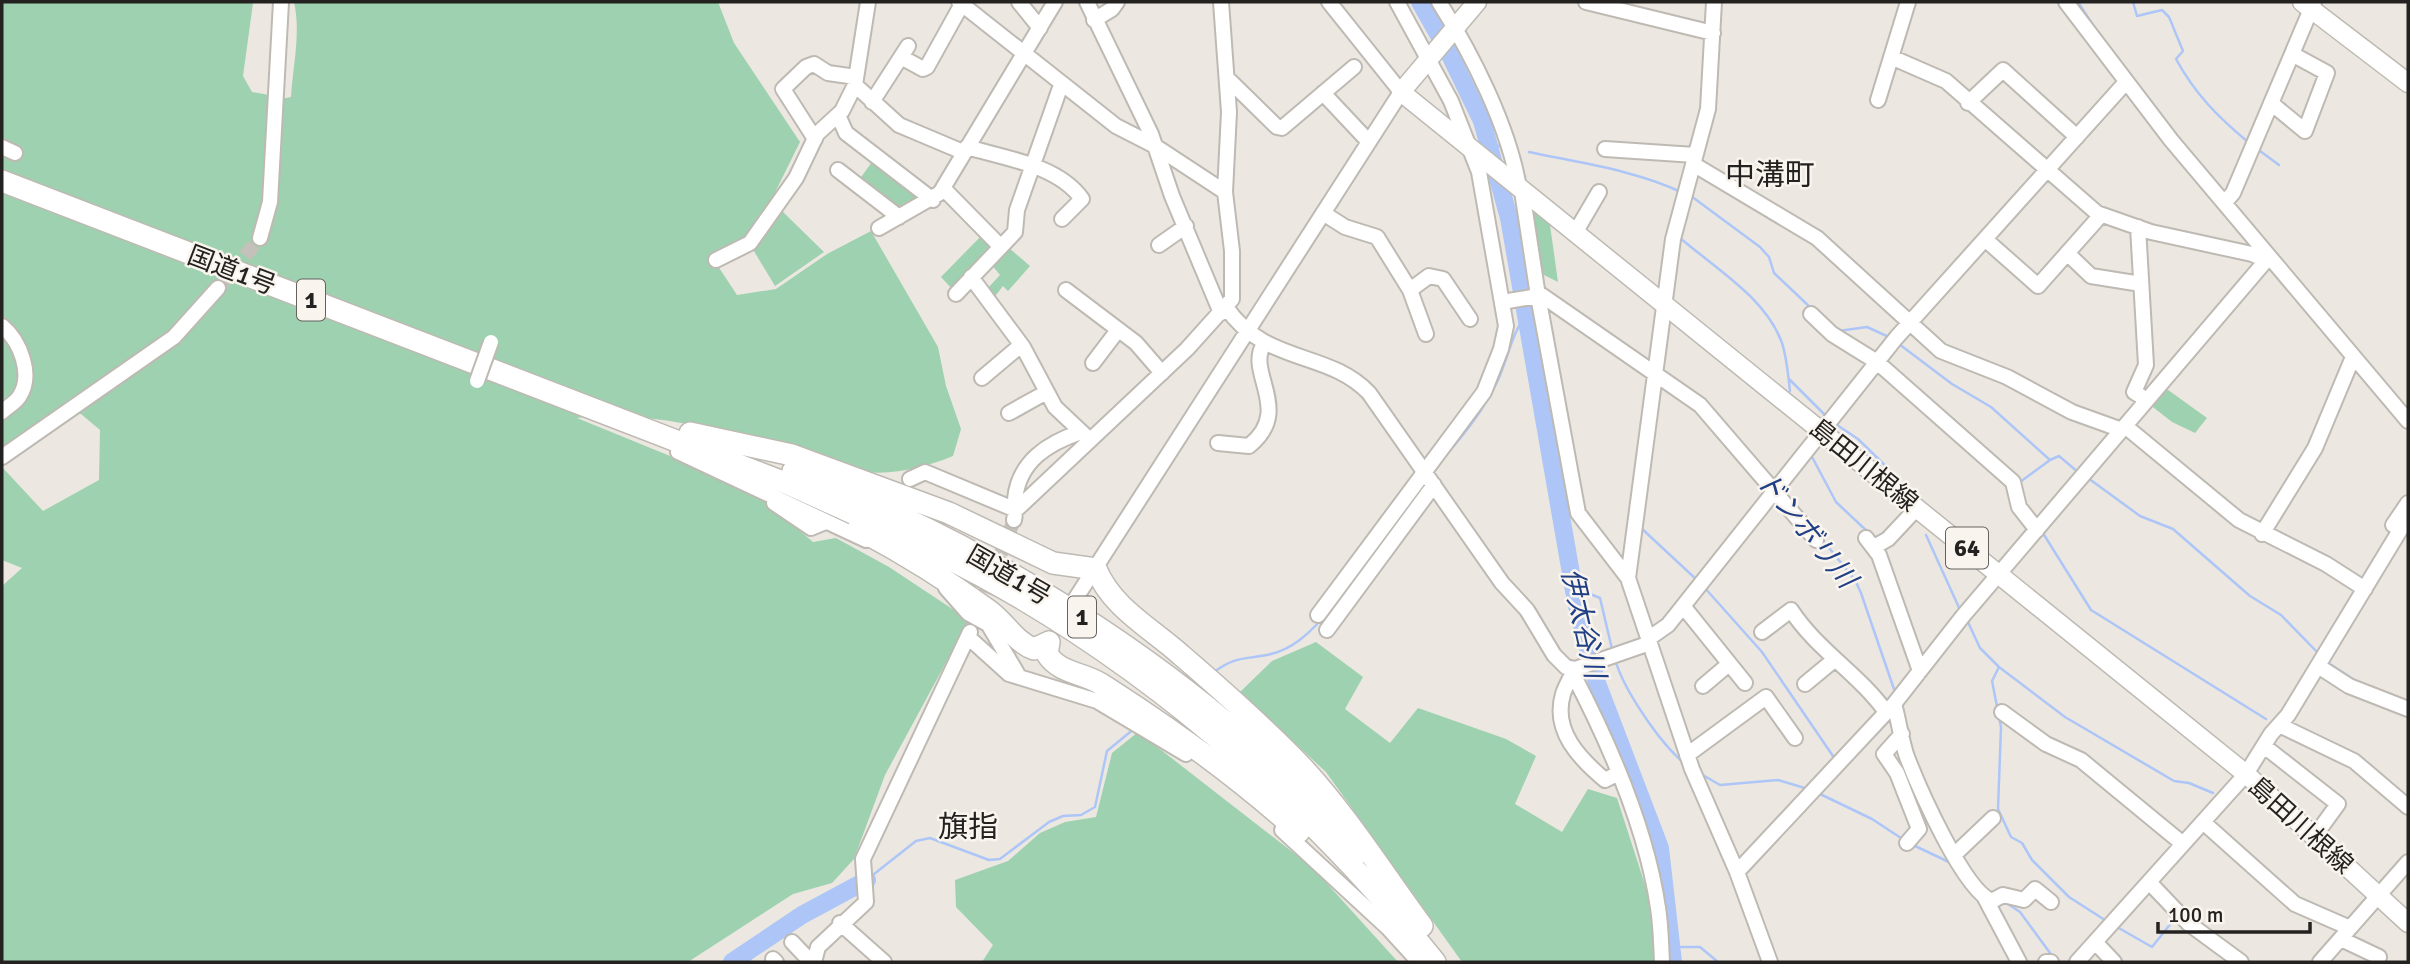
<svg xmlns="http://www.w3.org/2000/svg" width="2410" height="964" viewBox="0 0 2410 964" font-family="Signika,'Noto Sans JP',sans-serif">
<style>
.green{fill:#9dd1af}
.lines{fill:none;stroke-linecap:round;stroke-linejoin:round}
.stream{stroke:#adc6f7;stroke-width:2.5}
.river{stroke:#adc6f7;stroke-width:18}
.minor-tunnel{stroke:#c4c0ba;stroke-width:14;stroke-dasharray:14 7;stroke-linecap:butt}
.minor-casing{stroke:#bebab3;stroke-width:18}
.major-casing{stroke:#bebab3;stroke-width:21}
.highway-casing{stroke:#bebab3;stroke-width:24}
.minor{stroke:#fff;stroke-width:14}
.major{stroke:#fff;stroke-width:18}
.highway{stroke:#fff;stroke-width:21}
.minor-bridge-casing{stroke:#bebab3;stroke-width:18;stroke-linecap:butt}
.minor-bridge{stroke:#fff;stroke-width:14}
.labels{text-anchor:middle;stroke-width:5;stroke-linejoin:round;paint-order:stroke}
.shield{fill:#f9f5ee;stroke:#64615e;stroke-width:2}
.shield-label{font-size:24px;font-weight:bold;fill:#242220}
.street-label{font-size:26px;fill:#242220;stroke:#f9f5ee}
.water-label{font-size:28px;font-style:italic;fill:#203f85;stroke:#f9f5ee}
.quarter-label{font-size:30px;fill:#242220;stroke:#f9f5ee}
</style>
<rect width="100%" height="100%" fill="#ece8e1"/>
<path class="green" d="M2,2L253,3L243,76L252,92L286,98L291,97C293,65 301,33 294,2H718L734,43L800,142L751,241L781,210L824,252L775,286L749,243L714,260L737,295L776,289L827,254L871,231L938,347L946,386L961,429L953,456C921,469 884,478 849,469C824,463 802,451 777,445C713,429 644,410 577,418L719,476L768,504L813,542L836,538L889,567L969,620L885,775L854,859L832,883L793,894L688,962H2V586L22,568L2,560V467L43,511L99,480L100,430L81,414L57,413L2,449Z
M874,159L923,199L899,212L859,180Z
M1530,206L1550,225L1558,282L1542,274Z
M982,235L995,249L953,290L941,277Z
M1008,247L1030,266L1008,291L1003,286L993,299L987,289L1000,275L991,264Z
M2164,387L2207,418L2195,433L2172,422L2149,404Z
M1316,642L1363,677L1345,709L1390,743L1418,708L1506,739L1536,756L1515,804L1562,832L1588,789L1617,798L1657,922L1660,962H1462L1326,772L1240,692L1272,661Z
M1138,732L1313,868L1398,962H982L993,945L956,907L955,880L1008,861L1040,833L1065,822L1096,817L1112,753Z"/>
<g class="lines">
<path class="stream" d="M2078,2L2100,36
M2133,2L2137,16L2162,10L2169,17L2183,51L2176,59C2195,94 2218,117 2248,142
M1489,144L1503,147
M2256,148L2279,165
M1529,152C1580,163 1634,170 1681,192
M1691,196L1760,247L1769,257L1774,273L1812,309
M1680,238C1715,268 1766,298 1782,343C1787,358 1788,375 1790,391
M1520,276L1530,280
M1838,331L1867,327L1891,338
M1899,344L1952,384L1991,407L2050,460L2059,456L2079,473
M1789,379L1826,416
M1834,423L1858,439L1900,480
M1811,455L1836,502L1869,533
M1441,461C1463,436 1484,410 1498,380C1508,357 1512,334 1526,314
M2088,478L2140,516L2173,529L2250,596L2281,615L2320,655
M2020,482L2050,460
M1640,527L1697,580
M2041,530L2091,610L2266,719
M1926,535L1961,612
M1821,538L1855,580L1861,593L1896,695
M1573,587L1600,598L1612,649
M1704,587L1762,652L1835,759
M1967,620L1980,648L1999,667L2065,717L2174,781L2189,783L2213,793
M1615,659C1623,689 1660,743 1684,763
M2327,662L2356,681
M1999,667L1992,681L2001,727L1998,809L2011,837L2022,843L2032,860L2069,897L2108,922
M1214,672C1237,655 1246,660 1271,654C1292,649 1307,635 1321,620
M2385,693L2408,702
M1701,774L1720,785L1778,780L1808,789
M1818,793L1872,819L1904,840
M1913,845L1951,863
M869,878L916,841L930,838L989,860L1000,859L1049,822L1063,816L1081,815L1095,807L1107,751L1135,728
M2005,902L2020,912L2053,957
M2117,927L2152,947L2176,917
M1672,947H1700L1718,962"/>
<path class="river" d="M1420,2L1450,55L1482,121L1509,218L1576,602L1597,683L1660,848L1673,962
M732,962L802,915L867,880"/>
<path class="minor-tunnel" d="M218,288L260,238
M970,632L1014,520"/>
<g class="minor-casing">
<path id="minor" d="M868,2L855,85L899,125L963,152
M959,2L1116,126L1155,146L1225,192
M1019,2L1040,28
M1087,2L1151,134L1172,196L1221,313
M1439,2C1472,54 1509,127 1519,188
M1586,2L1713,33
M1714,2L1708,109L1673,239L1628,578L1692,769L1737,872L1770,962
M2066,2L2171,140L2408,421
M1094,20L1112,9L1117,2
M901,57L923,69L927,67L962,4
M1891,57L1946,81L2097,213L2151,232L2252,254L2266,260
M1227,78L1277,127L1282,128L1354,67
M1323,93L1369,142
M1878,100L1908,2
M872,102L908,46
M1968,103L2003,70L2077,137
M2271,103L2305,131L2327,73L2292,54
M838,115L846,133L933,200
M815,139L783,89L806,67L814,64L828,73L856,77
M2,147L15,153
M967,147C1004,158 1058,165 1082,199L1062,219
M1605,149L1695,155
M1693,164L1817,238L1941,351L2007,377L2072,412L2122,430
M838,170L899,217
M943,188L1001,247
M1522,191L1538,296L1578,513L1628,578
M2225,202L2233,193L2314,2
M1323,213L1345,227L1377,237L1410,290L1426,334
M2138,227L2146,365L2134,392L2147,400
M879,228L940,193L1055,2
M1575,233L1599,192
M260,238L270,202L281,2
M1986,240L2038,286L2101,215
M1159,245L1186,226
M2067,253L2091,276L2141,284
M716,260L750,243L796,178L817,134L842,111L855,85
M971,277L1023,347L1055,407L1090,440
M1066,290L1136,343L1162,373
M1410,290L1429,276L1443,279L1470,319
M1537,292L1700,405L1816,540
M956,294L1015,232L1017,210L1061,85
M1502,302L1538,296
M1226,307C1265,365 1328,350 1369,393L1502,583L1527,610L1554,655L1566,667L1575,669L1650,643
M1811,314L1832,334L1877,362L2013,482L2019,507L2037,530
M2,326C20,341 34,375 19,397C15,403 7,407 2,412
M1093,363L1118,330
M982,378L1021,345
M1009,413L1045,393
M2125,426L2239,520L2326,564L2365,589
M1218,443L1249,446C1294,410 1245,372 1264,344
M678,452L866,540
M2,457L174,337L218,288
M910,479L925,472L1016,510L1187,349L1232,299V251L1225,192L1229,112L1221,2
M774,503L811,528L823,523
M1014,520C1016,513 1014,506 1015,499C1019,461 1048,443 1081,432
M2393,525L2408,503
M2262,534L2315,448L2353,357
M1866,538L1879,555L1920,671
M1874,547L1888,539L1917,508
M946,588L968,613L988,624L1017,673
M1074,601L1401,92L1329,2
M1683,606L1745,683
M1318,615L1484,392L1501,349L1506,326L1479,172L1451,101L1397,2
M1327,630L1434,485
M1762,632L1791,610C1817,650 1859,674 1886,712
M968,637L1009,674L1097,701L1186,754
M1648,639L1668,625L1896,338L2126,82
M2318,666L2349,686L2408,709
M1575,669C1571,677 1566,685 1563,694C1552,731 1580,759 1605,780L1617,774
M1573,674C1609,743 1647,831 1658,908C1661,926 1661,944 1662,962
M1805,684L1834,660
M1703,686L1729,664
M1894,704C1899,721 1901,740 1907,757C1919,788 1964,891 1992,901L2003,895L2024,900L2035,889L2051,902
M2002,712L2046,744L2081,760L2183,844
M2279,725L2354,761L2408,807
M1902,734L1884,754L1897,773L1919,829L1907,843
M2264,746L2338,804L2314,837
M1687,755L1766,697L1795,738
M2203,822L2295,904L2350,928
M1282,830L1388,928L1419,962
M1954,855L1993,818
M1737,872L1894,704L1963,616L2269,257
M2149,882L2188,923L2241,962
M1985,898L2019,962
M840,923L884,962
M2341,939L2379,957
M792,942L811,962
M2096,943L2114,962
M773,959L776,962
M814,962L818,947L866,902L863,859L970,632
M2046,962H2051
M2077,962L2246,774L2271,734L2288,715L2408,517
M2320,962L2408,862"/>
</g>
<g class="major-casing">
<path id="major" d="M1477,2L1401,92L2246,774L2408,923
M2302,2L2408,83"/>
</g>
<g class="highway-casing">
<path id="highway" d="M2,181L788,484C862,517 936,550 1007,590C1171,684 1317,815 1435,962
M690,433L792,455L949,513L1053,563L1096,569C1112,608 1151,628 1181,655C1223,691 1265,728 1303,768C1348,817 1383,873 1422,926
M793,471C994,546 1220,687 1357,854
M858,529C903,553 947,580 988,610C1005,622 1015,642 1034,649L1049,642
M1049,642L1047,654C1060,674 1082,672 1101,684C1170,728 1238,777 1299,832"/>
</g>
<use href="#minor" class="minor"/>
<use href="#major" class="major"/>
<use href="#highway" class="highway"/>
<g class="minor-bridge-casing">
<path id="minor-bridge" d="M477,381L491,342"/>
</g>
<use href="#minor-bridge" class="minor-bridge"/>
</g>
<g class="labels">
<g class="shield">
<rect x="297" y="279.5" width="28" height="41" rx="5"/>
<rect x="1946" y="527.5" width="42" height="41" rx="5"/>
<rect x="1068" y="596.5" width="28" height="41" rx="5"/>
</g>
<g class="shield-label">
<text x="311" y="308">1</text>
<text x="1967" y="556">64</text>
<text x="1082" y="625">1</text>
</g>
<g class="street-label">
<text transform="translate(232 270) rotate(21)" y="9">国道1号</text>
<text transform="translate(1864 465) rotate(39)" y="9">島田川根線</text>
<text transform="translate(1009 575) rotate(30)" y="9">国道1号</text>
<text transform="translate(2301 825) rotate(42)" y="9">島田川根線</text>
</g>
<g class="water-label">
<text transform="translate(1807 529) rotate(51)" y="10">ドンボリ川</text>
<text transform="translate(1584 623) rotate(77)" y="10">伊太谷川</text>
</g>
<g class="quarter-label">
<text x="1770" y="185">中溝町</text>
<text x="968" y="837">旗指</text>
</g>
</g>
<rect width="2410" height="964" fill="none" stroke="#242220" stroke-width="7"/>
<path d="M2158 922v10h152v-10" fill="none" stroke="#242220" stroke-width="3.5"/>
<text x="2168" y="922" font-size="21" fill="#242220" stroke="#f9f5ee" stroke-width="5" paint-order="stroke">100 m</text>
</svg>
